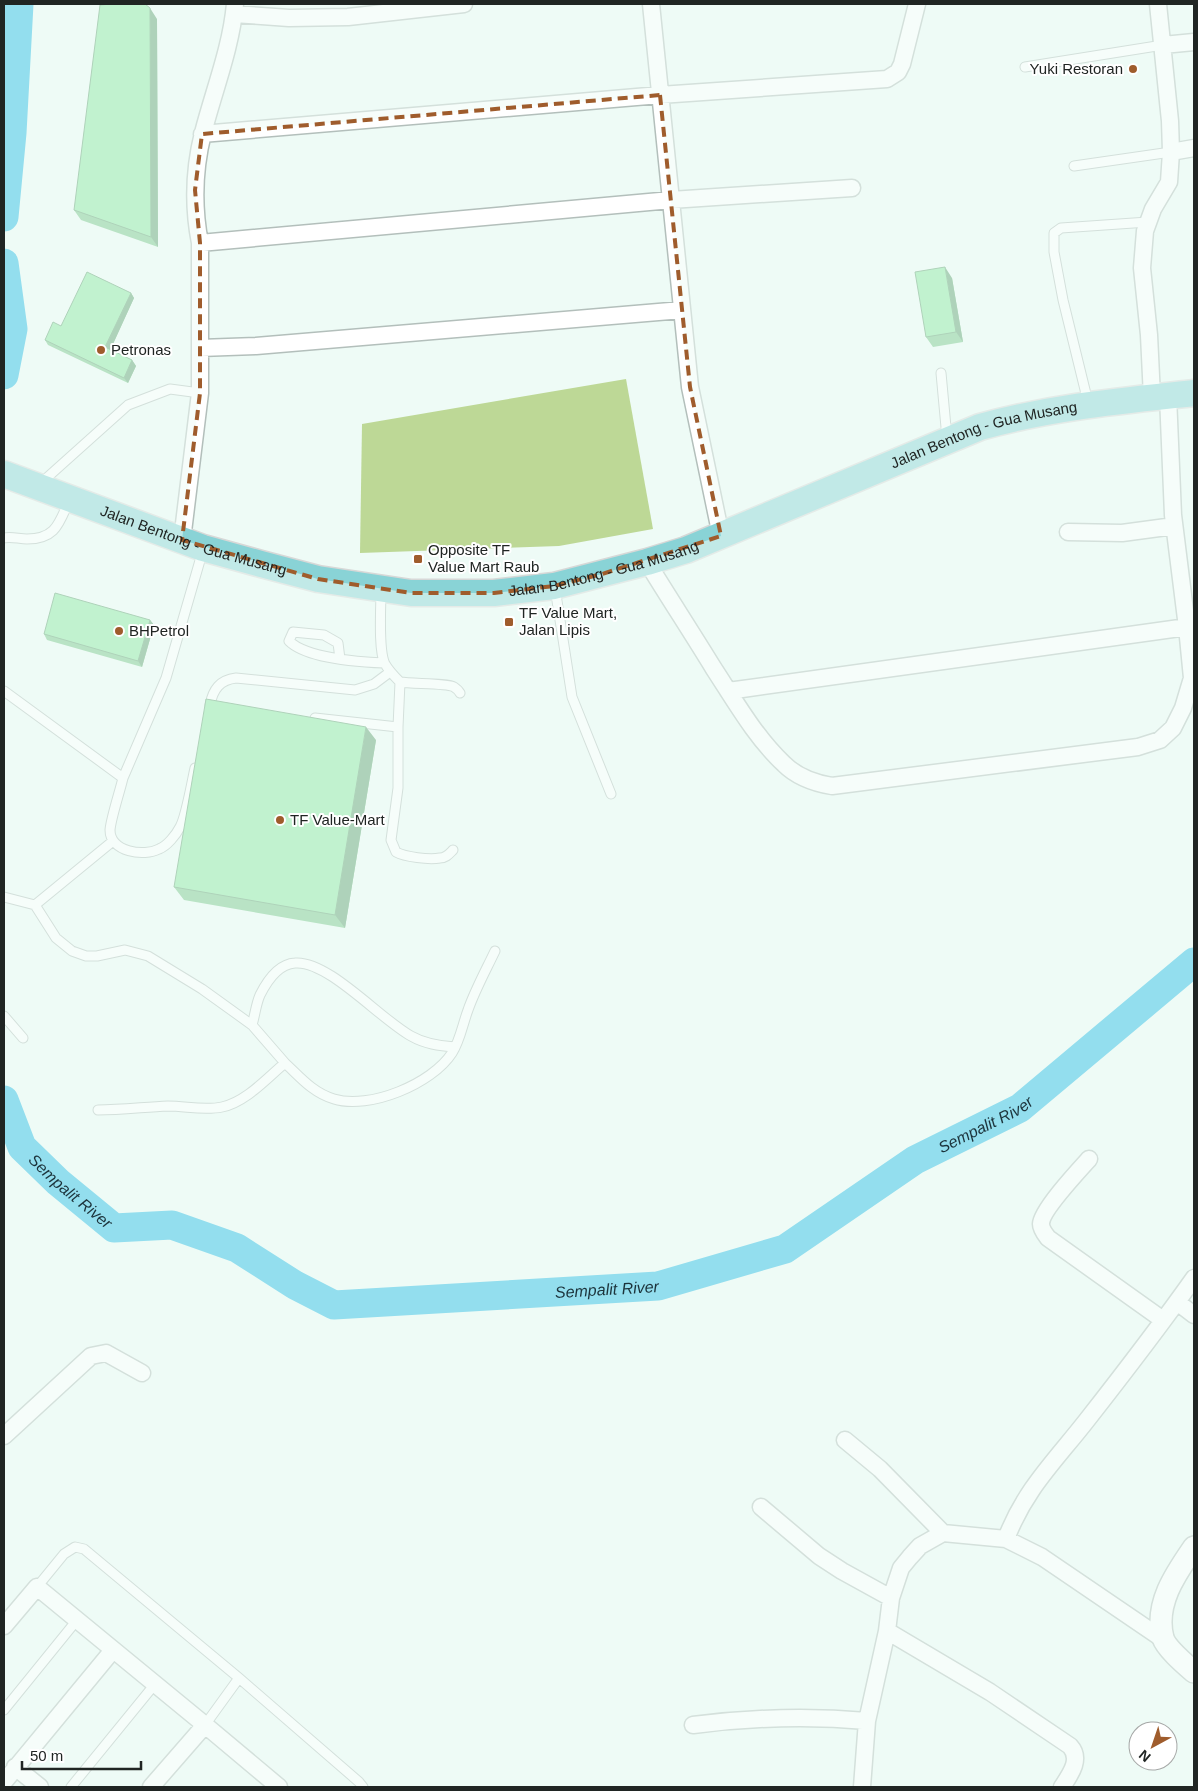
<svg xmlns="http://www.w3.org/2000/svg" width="1198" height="1791" viewBox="0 0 1198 1791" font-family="Helvetica,sans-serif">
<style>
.green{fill:#bdd896}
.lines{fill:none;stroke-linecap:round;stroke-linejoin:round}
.river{stroke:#25bae4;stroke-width:29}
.service-casing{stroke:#b3bfbb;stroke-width:11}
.minor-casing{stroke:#b3bfbb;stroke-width:19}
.tertiary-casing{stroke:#b3bfbb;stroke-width:24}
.primary-casing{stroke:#d7d8d7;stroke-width:29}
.service{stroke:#fff;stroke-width:9}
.minor{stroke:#fff;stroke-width:16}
.tertiary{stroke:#fff;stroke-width:21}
.primary{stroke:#89d3d6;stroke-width:26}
.wall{fill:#78c68a}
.shaded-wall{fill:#61a171}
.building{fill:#8be6a1;stroke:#61a171}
.marked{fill:none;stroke:#9f5c2c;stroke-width:4;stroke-dasharray:10 6;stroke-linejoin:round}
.poi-dot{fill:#9f5c2c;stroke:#fff;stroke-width:2}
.labels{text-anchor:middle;stroke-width:4;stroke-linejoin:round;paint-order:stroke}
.poi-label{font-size:15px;fill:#202523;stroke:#fff;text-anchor:start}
.street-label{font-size:15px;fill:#202523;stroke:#fff}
.water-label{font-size:16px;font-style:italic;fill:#1c333b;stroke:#fff}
</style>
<rect width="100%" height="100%" fill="#eefbf6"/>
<path class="green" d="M626,379L653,529L559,546L360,553L362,424Z"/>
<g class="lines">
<g class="river">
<path d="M4,217L12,133L19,4"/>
<path d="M4,263L13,329L4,375"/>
<path id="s1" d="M4,1100L22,1147L58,1182L114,1228L172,1225L237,1248L295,1285L334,1305L658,1286L785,1249L915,1160L1020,1108L1194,962"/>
</g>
<g class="service-casing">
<path id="service" d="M1025,67L1163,45
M1074,166L1171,152
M941,373L947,438
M1088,402L1063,300L1054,252V233L1061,228L1148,222
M41,483L128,405L170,389L200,393
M4,538C11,536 19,539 27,539C56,539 59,523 69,501
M555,588L572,697L611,794
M381,590C381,607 378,651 385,664C389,671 395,677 400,682
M340,659L338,643L324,635L293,632L289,641C306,658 359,662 384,663
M4,691L123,778C120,791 111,818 110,830C110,852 144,857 159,849C167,846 176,835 180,827C186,817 192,781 195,768
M210,705C213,689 220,680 236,678L355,690L374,684L390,672
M315,718L398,727
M123,778L166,678L203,550
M453,850C449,854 446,858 440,858C429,860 405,857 396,852L391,840L398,788V727L400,682C412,684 448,683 454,687C457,689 459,691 460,693
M4,897L35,905L56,938L72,951L86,956H97L125,950L148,956L202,989L252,1025L285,1063
M35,905L113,841
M4,1016L23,1038
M252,1025C255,1015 256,1004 260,995C267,981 278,964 295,963C328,960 380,1019 411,1036C425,1044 439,1046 455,1047
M98,1110C121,1110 145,1107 168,1106C186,1106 204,1111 222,1107C246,1102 267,1078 285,1063C300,1077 313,1093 334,1099C369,1110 432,1084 452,1053C460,1041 463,1023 468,1010C475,990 486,970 495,951
M37,1587L64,1554L75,1547L84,1549L239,1678L359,1782L363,1787
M4,1710L77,1620
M205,1725L239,1678
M71,1787L155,1684"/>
</g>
<g class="minor-casing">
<path id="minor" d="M651,4L690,387L721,536
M234,14L289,18L348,17L464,4
M1163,45L1194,42
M202,134L660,95L887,79L898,72L902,64L917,4
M1171,152L1194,148
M200,243L671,200L852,188
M200,348L256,346L682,310
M1152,397L1149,335L1142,268L1145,231L1153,209L1169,182L1171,152L1170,121L1158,4
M1068,532L1122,533L1174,526
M182,540L200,393V243C193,207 194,169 203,133C214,90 231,48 235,4
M647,562C669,598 692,633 714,669C735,701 756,738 784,764C797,777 814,783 832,786L1138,747L1160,740L1173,728L1183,708L1192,678L1187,627L1173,515L1168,396
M728,691L1187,627
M1089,1159C1079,1170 1041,1211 1041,1224C1041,1229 1045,1234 1048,1238L1163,1320
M1177,1302L1194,1315
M4,1436L91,1356L106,1353L142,1373
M845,1440L880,1469L943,1533
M761,1507L819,1556L842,1571L891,1598
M1006,1539C1025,1489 1055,1461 1087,1420C1123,1374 1160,1326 1194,1278
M4,1626L37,1587L205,1725L279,1787
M887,1631L990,1692L1070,1746C1082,1759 1070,1775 1062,1787
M693,1725C748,1718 812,1716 867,1721
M15,1767L40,1787
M4,1782L113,1650
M151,1787L205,1725
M862,1787L867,1721L887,1631L891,1598L901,1568L910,1557L920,1546L943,1533L1006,1539L1042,1557L1164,1640"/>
</g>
<g class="tertiary-casing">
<path id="tertiary" d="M1194,1547C1176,1573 1154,1604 1163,1638C1166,1648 1186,1665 1194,1672"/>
</g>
<g class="primary-casing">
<g id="primary">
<path id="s2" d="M4,474L203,548L261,564L318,579L411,593H494L554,586L647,562L686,550L980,427C1052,407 1120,401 1194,393"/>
</g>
</g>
<use href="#service" class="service"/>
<use href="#minor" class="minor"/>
<use href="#tertiary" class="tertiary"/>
<use href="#primary" class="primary"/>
</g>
<path class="wall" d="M157,19L158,247L81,220L74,210Z
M952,278L963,342L933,347L926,337Z
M131,293L134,298L110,350L132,360L136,366L128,383L48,345L45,340L61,326Z
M150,620L154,625L142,667L47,640L44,634Z
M376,740L345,928L184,900L174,887Z"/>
<path class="shaded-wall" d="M150,8L157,19L158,247L151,237Z
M945,267L952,278L963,342L956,332Z
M131,293L134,298L109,353L105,347Z
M132,360L136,366L128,383L124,378Z
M150,620L154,625L142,667L138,661Z
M366,727L376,740L345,928L335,915Z"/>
<path class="building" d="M112,4H145L150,8L151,237L74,210L100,5Z
M945,267L956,332L926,337L915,272Z
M87,272L131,293L105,347L132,360L124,378L45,340L53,322L61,326Z
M55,593L150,620L138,661L44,634Z
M206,699L366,727L335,915L174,887Z"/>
<path d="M0 0H1198V1791H0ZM660,95L690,387L721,536L602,574L554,586L494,593H411L318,579L182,540L200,393V243L195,190L202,134Z" fill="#eefbf6" fill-opacity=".55" fill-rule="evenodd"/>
<path class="marked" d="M660,95L690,387L721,536L602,574L554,586L494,593H411L318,579L182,540L200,393V243L195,190L202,134Z"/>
<g class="poi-dot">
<circle cx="1133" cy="69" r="5"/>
<circle cx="101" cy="350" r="5"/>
<rect x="413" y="554" width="10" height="10" rx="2.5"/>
<rect x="504" y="617" width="10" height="10" rx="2.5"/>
<circle cx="119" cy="631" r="5"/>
<circle cx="280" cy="820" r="5"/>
</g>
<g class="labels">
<g class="poi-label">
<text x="1123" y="74" text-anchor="end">Yuki Restoran</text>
<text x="111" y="355">Petronas</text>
<text x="428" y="555">Opposite TF<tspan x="428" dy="17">Value Mart Raub</tspan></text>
<text x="519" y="618">TF Value Mart,<tspan x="519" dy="17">Jalan Lipis</tspan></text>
<text x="129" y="636">BHPetrol</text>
<text x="290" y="825">TF Value-Mart</text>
</g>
<g class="street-label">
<text dy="5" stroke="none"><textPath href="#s2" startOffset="1026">Jalan Bentong - Gua Musang</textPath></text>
<text dy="5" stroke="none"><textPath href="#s2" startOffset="201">Jalan Bentong - Gua Musang</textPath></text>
<text dy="5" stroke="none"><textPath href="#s2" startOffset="621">Jalan Bentong - Gua Musang</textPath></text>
</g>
<g class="water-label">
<text dy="6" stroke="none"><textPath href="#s1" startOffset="1106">Sempalit River</textPath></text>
<text dy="6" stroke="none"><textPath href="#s1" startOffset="116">Sempalit River</textPath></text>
<text dy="6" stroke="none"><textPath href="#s1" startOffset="686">Sempalit River</textPath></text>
</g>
</g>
<rect width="1198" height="1791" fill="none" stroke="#202523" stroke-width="10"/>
<g transform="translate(1153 1746) rotate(220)"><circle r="24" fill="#ffffff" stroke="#a6a8a7"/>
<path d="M0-4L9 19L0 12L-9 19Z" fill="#9f5c2c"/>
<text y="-8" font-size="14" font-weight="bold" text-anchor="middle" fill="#202523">N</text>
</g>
<path d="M22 1761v8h119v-8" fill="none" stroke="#202523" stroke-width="2.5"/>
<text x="30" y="1761" font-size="15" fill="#202523" stroke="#ffffff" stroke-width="4" paint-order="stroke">50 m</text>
</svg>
